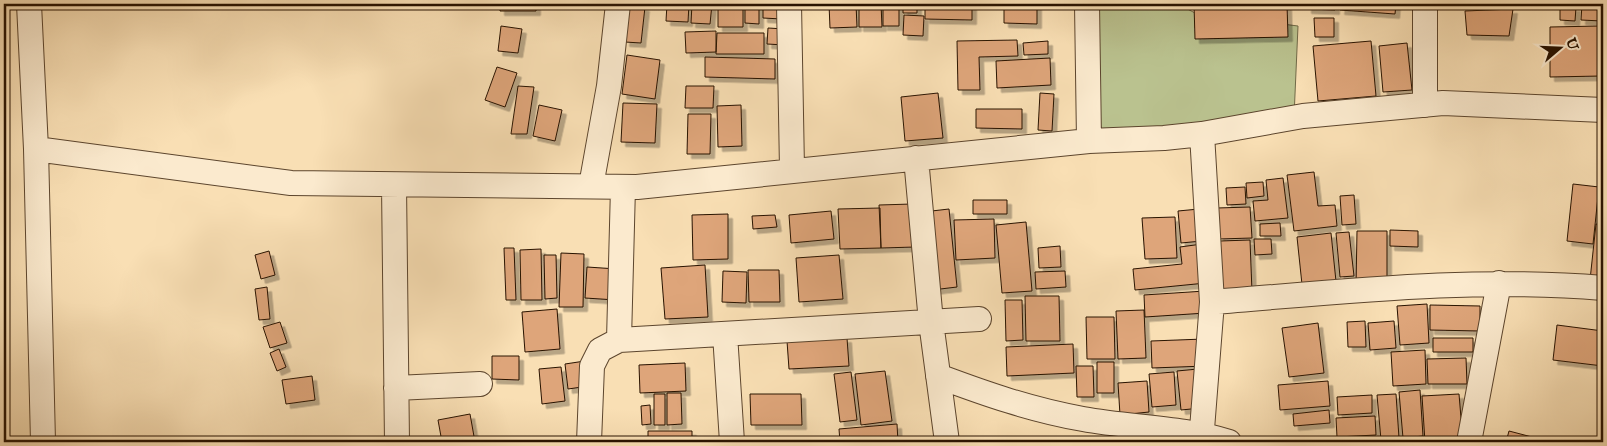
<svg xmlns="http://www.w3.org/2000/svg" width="1607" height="446" viewBox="0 0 1607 446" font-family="'IM FELL English',serif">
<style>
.green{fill:#bac28f;stroke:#716a48}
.building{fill:#dea57a;stroke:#281200;filter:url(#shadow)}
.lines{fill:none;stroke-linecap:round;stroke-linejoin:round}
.minor-casing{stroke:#5c452d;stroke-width:26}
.minor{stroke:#fbeace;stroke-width:24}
</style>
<defs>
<filter id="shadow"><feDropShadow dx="4.5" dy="4.5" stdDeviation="0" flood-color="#0004"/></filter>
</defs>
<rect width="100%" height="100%" fill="#f9dfb4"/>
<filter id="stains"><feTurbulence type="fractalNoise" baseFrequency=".004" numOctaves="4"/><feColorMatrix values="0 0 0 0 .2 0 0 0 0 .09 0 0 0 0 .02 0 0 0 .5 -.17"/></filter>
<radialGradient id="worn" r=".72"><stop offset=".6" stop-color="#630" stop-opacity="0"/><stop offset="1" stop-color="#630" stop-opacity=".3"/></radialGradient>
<path class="green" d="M1097,4H1178L1195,13L1298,26L1294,117L1108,141L1097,119Z"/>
<path class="building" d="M500,4H536V11H500Z
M667,4H689L688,22L666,21Z
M692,4H712L710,24L691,23Z
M718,4H743V27H718Z
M745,4H759V24L745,23Z
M763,4H782V19L763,18Z
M829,4H856L857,27L830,28Z
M859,4H881L882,27H859Z
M883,4H899V26H883Z
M903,4H917V13H903Z
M925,4H972V20L925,19Z
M1004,4H1037V24L1004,23Z
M1194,4H1287L1288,37L1195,39Z
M1307,4H1335V10L1307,9Z
M1341,4H1396L1395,14L1340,10Z
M1582,4L1603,6L1602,21L1581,20Z
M628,5L645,7L641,43L625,42Z
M1560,7H1576L1575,21L1560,20Z
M1513,9L1509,36L1467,35L1465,11Z
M904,15L924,16L923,36L903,35Z
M1314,18H1334V37H1315Z
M501,26L522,29L518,53L498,51Z
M1600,26L1601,76L1550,77V27Z
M768,28L785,29V45L767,44Z
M716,31V52L686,53L685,32Z
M717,33H764V54H716Z
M1017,40L1018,56L979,57L980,90H958L957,41Z
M1048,41V54L1024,55L1023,43Z
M1371,41L1376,96L1318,101L1313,46Z
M1407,43L1412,90L1383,92L1379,46Z
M627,55L660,60L655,99L622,94Z
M705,57L775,59V79L705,77Z
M1050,58L1051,85L997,88L996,61Z
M497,67L517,73L505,107L485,100Z
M518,86L534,87L527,134H511Z
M686,86H714L713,108H685Z
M938,93L943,138L905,141L901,97Z
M1040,93L1054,94L1052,131L1038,130Z
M623,103L657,104L655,143L621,142Z
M539,105L562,110L555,141L533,136Z
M741,105L742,146L718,147L717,106Z
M976,109H1022V129L976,128Z
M688,114H711L710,154H687Z
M1314,172L1318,206L1335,205L1337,226L1294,231L1287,175Z
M1283,178L1288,218L1255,221L1253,201L1268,200L1266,180Z
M1263,182L1264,196L1247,198L1246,183Z
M1573,184L1599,187L1593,244L1567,241Z
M1245,187L1246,204L1227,205L1226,188Z
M1354,195L1356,224L1342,225L1340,196Z
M973,200H1007V214H973Z
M912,204L915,247L881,248L879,205Z
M1250,207L1252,238L1219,239L1217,208Z
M880,208L881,248L840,249L838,209Z
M949,209L957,287L932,290L923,212Z
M1199,209L1202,241L1181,243L1178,211Z
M831,211L834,239L791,243L789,215Z
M728,214V259L693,260L692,215Z
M775,215L777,227L753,229L752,216Z
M1175,217L1177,258L1145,259L1142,218Z
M994,219L995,258L956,260L954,220Z
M1026,222L1032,291L1002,293L996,225Z
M1280,223L1281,236H1260V224Z
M1596,224L1603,225V282L1590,280Z
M1390,230L1418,231V247L1390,246Z
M1357,231H1387V287H1356Z
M1349,232L1354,276L1340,277L1336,233Z
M1331,233L1337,291L1303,294L1297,237Z
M1254,239H1271L1272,254L1255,255Z
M1250,240L1252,292L1222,293L1220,241Z
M1202,244L1206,283L1135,290L1133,269L1182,264L1180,247Z
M1060,246L1061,267L1039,268L1038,248Z
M504,248H514L516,300H506Z
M541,249L542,300H521L520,250Z
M269,251L275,275L261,279L255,255Z
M561,253L584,254L583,307H559Z
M544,255H556L557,298L545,299Z
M839,255L843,299L799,302L796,258Z
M705,265L708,317L665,319L661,268Z
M587,267L617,269L616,300L585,298Z
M748,270H779L780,302H749Z
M723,271L747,272L746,303L722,302Z
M1065,271L1066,287L1036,289L1035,272Z
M267,287L270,319L259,320L255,289Z
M1205,291L1206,313L1145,317L1144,295Z
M1025,296H1059L1060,341H1026Z
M1005,300H1022L1023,340L1006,341Z
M1427,304L1429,343L1400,345L1397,306Z
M1430,305L1480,306V331L1430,330Z
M557,309L560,349L525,352L522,312Z
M1144,310L1146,358L1118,359L1116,311Z
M1086,317H1114L1115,359H1087Z
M1365,321L1366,347H1348L1347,322Z
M1394,321L1396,348L1370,350L1368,323Z
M280,322L287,343L270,348L263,327Z
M1318,323L1324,373L1289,377L1282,328Z
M1557,325L1603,331V366L1553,360Z
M847,338L849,366L789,369L787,341Z
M1433,338H1473V352H1433Z
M1204,339L1206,366L1152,368L1151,341Z
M1073,344L1074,373L1007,376L1006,347Z
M279,349L286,367L277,371L270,353Z
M1425,350L1426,384L1393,386L1391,352Z
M492,356H519V380L492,379Z
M1466,358L1467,384H1428L1427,359Z
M585,361L589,386L568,389L565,364Z
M1097,362H1114V393H1097Z
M685,363L686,391L640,393L639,365Z
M1076,366H1093L1094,397H1077Z
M561,367L565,401L542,404L539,369Z
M1198,369L1201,408L1181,410L1177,371Z
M885,371L892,421L861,425L855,374Z
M851,372L857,420L840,422L834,374Z
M1174,372L1176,405L1152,407L1149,374Z
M312,376L315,400L286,404L282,380Z
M1147,381L1149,412L1120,415L1118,383Z
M1328,381L1330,406L1280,410L1278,385Z
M1420,390L1423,436L1403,438L1399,392Z
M667,393H681L682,424L667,425Z
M654,394H665V425H654Z
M750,394H801L802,425H751Z
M1396,394L1399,438L1381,440L1377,395Z
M1459,394L1463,442H1425L1422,396Z
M1372,395V413L1338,415L1337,397Z
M650,405L651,424L642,425L641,406Z
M1329,410L1330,423L1294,426L1293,414Z
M470,414L475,442H442L438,420Z
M1375,416L1376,435L1337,437L1336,418Z
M897,424L898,442H840L839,429Z
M648,431H692V442H648Z
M1509,431L1551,442H1506Z
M1376,438L1377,442L1338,441Z
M1421,440L1422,442H1387Z"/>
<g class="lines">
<g class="minor-casing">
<path id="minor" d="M29,4L36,149L43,442
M789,4L792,169
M1087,4L1089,141L1164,138L1202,134L1303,116L1443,103L1603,110
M1425,4V105
M36,149L291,183L637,187L1089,141
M916,158L931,322L947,442
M394,185L397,442
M591,186L609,86L618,4
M1212,302C1342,292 1472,277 1603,288
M725,334L732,442
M619,340L979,319
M938,376C986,394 1032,410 1083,419C1132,428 1182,427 1229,442
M396,388L480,384
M589,442L592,366L600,350L619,340L623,187
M1201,442L1212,302L1202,134
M1469,442L1499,283"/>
</g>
<use href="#minor" class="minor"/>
</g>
<rect width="1607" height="446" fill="none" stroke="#f9dfb4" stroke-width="20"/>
<rect x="5" y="5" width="1597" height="436" fill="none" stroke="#281200" stroke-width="2.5"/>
<rect x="10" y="10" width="1587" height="426" fill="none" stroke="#281200"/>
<g transform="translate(1560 48) rotate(71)" stroke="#fbeace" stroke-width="4" paint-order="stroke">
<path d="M0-4L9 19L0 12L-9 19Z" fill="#281200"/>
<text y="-8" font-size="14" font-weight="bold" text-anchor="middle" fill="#281200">U</text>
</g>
<rect width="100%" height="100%" filter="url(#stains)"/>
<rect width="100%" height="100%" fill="url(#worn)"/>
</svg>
